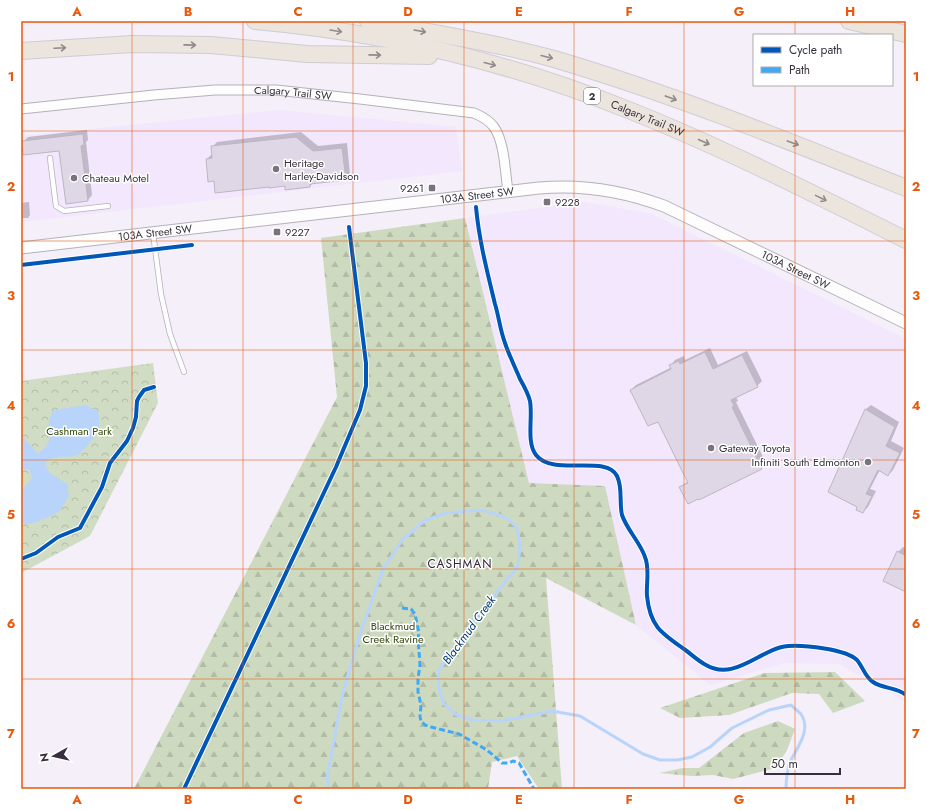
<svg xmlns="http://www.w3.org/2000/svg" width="927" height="810" viewBox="0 0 927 810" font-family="Jost,sans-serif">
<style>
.built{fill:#f2e7fc}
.forest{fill:url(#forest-firs)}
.park{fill:url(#park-crowns)}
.water{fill:#b9d4fa}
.shadow{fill:#0003}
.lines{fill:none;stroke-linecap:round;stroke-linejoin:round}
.stream{stroke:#b9d4fa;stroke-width:3}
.building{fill:#dfd7e5;stroke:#bcb7c1}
.service-casing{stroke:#b5b0ba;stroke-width:6}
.minor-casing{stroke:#b5b0ba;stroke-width:11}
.tertiary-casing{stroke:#b5b0ba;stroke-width:13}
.motorway-casing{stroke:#cfccd2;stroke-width:18}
.service{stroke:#fdfdfe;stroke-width:4.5}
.minor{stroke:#fdfdfe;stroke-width:9}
.tertiary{stroke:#fdfdfe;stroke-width:11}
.motorway{stroke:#ebe5de;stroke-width:16}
.quiet{stroke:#3fa9f5;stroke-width:3;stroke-dasharray:6 3;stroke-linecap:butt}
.cycleway-casing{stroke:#fff;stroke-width:6}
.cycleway{stroke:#0057b8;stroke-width:4}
.oneway{stroke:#918a8d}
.grid{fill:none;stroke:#e8590c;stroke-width:1;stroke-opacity:0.55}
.poi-dot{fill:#79737e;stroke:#fff;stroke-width:1.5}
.labels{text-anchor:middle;stroke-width:3;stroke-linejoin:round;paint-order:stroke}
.shield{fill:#fff;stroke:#736e76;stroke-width:1}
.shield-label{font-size:10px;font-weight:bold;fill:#37303c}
.street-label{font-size:11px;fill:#37303c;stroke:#fff}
.poi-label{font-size:11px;fill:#37303c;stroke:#fff;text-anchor:start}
.park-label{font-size:11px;fill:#32480a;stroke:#fff}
.neighbourhood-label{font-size:12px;letter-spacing:1px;fill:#34263d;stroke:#fff}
.water-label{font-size:12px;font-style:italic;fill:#003c74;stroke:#fff}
.neatline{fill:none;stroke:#e8590c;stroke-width:1.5}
.grid-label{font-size:13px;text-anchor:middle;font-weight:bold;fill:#e8590c}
</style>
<defs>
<pattern id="forest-firs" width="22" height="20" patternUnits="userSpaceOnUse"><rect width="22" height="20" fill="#cedabf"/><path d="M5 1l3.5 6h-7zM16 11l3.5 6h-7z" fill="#b2bba5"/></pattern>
<pattern id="park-crowns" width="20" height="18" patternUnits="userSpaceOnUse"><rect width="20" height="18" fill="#d1dcc4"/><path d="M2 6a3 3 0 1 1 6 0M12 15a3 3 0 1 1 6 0" fill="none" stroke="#b4bda9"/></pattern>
</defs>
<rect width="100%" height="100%" fill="#f4eff9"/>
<path class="built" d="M279,110L456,127L462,171L21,222V136Z
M585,202L652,214L906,339V702L839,664L784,663L710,685L636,625L605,487L529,483L465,218Z"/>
<path class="forest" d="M465,218L529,483L605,486L636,625L546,578L562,789H539L517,756L492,762L488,789H134L337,397L321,238Z
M835,672L865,701L833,713L819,694L792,693L729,715L680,718L660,708L765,673Z
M778,721L795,729L787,750L775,768L733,779L713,775L692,776L659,773L683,768H699L744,733Z"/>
<path class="park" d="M153,363L158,403L90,536L21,573V381Z"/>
<path class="water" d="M86,405L98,411C102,428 96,435 86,447C84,449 81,452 79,454C70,460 53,452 45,464L49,472L67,484L69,496C66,500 63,506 60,510C54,516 29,527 21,523V489L26,486L32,478L29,469H21V437L24,438L38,454C56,439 46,439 49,422C49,418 52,414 53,410Z"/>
<path class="shadow" d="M87,130L88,140L86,142L92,195L88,200L60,150L23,142L28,137Z
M301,132L318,146L347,143L350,174L345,179L313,183L310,186L215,180L207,159L212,154V147L217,142Z
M29,202L30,215L28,218H21V203Z
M710,348L718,365L747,351L762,381L757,386L736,397L738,401L736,402L766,463L762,468L699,499L681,487L688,481L658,420L631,390L636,385L672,367L671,365L675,360L684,356L685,360Z
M871,405L899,422L891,441L904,448L893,470L888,475L880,470L870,489L876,491L868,507L863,512L858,506L829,491L866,409Z
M903,547L906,549V591L898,552Z"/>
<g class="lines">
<path class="stream" d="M329,789L327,778L342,696L359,637L383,569L402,540L424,521L446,513L481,510L505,517L516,526L520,543L518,566L471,624L439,670L438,685L443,703L455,714L472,720L501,721L552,711L580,716L643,754L660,760H677L692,757L710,747L732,728L769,710L791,705C794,708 798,711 801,714C811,729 799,745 792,758C787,768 786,778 786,789"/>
</g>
<path class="building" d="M83,134L84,145L81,146L88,201L66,204L59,151L23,155L22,141Z
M296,137L313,151L342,148L346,180L310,184V187L285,190V186L269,188V187L215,193L214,181L208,182L206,159L212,158L211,146Z
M705,352L713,369L742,355L758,387L731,400L734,406L732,407L762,469L699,500L698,499L688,504L679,487L688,483L658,422L648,426L630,390L671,369L669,365L679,361L680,364Z
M865,409L895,427L886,446L900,453L888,476L878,470L866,494L872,496L863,513L856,510L857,507L828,492Z
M897,551L906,556V592L883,581Z"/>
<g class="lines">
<g class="service-casing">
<path id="service" d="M50,158L56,206L64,211L108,206
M153,233L161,294L170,334L184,372"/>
</g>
<g class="minor-casing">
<g id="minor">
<path id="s1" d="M21,109L154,95L215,90H276L360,99L474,113C481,116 489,120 494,127C505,143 505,173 508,191"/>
</g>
</g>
<g class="tertiary-casing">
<g id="tertiary">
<path id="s2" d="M21,248L539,188C582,184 624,191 664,206L906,323"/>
</g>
</g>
<g class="motorway-casing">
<g id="motorway">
<path id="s3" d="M255,21C381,32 509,62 626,109C722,147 814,194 906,240"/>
<path d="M368,21C430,33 493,42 554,59C673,94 791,142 906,188"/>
<path d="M849,21L906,34"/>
<path d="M21,51L132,44L211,45L307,54L429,56"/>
</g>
</g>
<use href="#service" class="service"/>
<use href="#minor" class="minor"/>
<use href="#tertiary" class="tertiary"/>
<use href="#motorway" class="motorway"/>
<path class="quiet" d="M402,608L411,609L415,614L419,633L418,639L420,664L418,679V692L421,705L420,717L421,721L425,725L431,727L459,734L487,750L502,763H509L513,761L519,763L534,789"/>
<g class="cycleway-casing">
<path id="cycleway" d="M476,207C479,240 487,271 495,304C499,317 500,330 505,343C509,355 515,367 520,379C524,386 528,393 530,401C533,417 526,442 536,455C553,477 606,454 617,476C623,488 619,503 622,515C627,530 640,542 645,557C650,569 646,584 647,596C650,626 661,633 684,649C691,654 698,661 706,665C735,682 761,648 788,646C804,645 846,649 857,660C863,667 865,677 873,682C883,689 896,687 906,695
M21,265L192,245
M21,559L36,553L58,537L80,528L102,487L110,463L127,441L133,428L136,417L137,401L139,397L144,390L154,387
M184,789L336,467L360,410L366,386V363L349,227"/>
</g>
<use href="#cycleway" class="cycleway"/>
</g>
<defs><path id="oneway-shaft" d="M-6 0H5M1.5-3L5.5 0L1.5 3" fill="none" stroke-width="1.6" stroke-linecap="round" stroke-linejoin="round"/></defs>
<g class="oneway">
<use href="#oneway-shaft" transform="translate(336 31) rotate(9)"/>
<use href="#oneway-shaft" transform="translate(420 31) rotate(10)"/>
<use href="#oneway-shaft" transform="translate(190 45) rotate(1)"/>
<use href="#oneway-shaft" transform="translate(60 48) rotate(-3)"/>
<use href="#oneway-shaft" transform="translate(375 55) rotate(1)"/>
<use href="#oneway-shaft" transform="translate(547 57) rotate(14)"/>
<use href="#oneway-shaft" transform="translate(490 64) rotate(15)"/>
<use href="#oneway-shaft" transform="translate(671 98) rotate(20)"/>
<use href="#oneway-shaft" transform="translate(704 142) rotate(24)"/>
<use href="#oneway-shaft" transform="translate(793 143) rotate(20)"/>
<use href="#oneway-shaft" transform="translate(821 198) rotate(26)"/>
</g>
<path class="grid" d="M132,21V789M243,21V789M353,21V789M464,21V789M574,21V789M684,21V789M795,21V35M795,85V789M21,131H906M21,241H906M21,350H906M21,460H906M21,569H906M21,679H906"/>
<g class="poi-dot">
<circle cx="276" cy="169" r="4"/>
<circle cx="74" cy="178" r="4"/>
<rect x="428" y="184" width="8" height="8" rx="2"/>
<rect x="543" y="198" width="8" height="8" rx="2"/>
<rect x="273" y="228" width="8" height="8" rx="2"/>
<circle cx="711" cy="448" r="4"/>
<circle cx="868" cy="462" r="4"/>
</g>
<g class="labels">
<rect class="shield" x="584" y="88" width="16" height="16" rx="3"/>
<g class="shield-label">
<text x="592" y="100">2</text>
</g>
<g class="street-label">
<text dy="4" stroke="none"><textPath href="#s1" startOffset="273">Calgary Trail SW</textPath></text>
<text dy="4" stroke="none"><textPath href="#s3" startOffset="406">Calgary Trail SW</textPath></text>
<text dy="4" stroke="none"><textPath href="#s2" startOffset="459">103A Street SW</textPath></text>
<text dy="4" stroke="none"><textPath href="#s2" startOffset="135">103A Street SW</textPath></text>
<text dy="4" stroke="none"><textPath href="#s2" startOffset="795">103A Street SW</textPath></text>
</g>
<g class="poi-label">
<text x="284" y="167">Heritage<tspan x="284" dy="13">Harley-Davidson</tspan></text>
<text x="82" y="182">Chateau Motel</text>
<text x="424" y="192" text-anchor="end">9261</text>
<text x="555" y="206">9228</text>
<text x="285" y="236">9227</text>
<text x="719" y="452">Gateway Toyota</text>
<text x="860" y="466" text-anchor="end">Infiniti South Edmonton</text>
</g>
<g class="park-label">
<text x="79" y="435">Cashman Park</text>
<text x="393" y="630">Blackmud<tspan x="393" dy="13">Creek Ravine</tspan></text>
</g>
<g class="neighbourhood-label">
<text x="460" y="568">CASHMAN</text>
</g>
<g class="water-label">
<text transform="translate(469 630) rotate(-54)" y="4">Blackmud Creek</text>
</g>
</g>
<rect width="927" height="810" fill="none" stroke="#ffffff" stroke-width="44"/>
<rect x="753" y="34" width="140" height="52" fill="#ffffff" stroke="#afacb1"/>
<rect x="761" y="47" width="20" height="6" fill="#0057b8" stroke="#afacb1"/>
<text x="789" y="54" font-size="12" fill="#37303c">Cycle path</text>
<rect x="761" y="67" width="20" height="6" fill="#3fa9f5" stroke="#afacb1"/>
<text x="789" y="74" font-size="12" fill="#37303c">Path</text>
<g transform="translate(54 756) rotate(262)" stroke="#ffffff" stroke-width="3" paint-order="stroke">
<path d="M0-3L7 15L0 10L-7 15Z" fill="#37303c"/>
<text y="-6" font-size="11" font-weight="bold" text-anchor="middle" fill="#37303c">N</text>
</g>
<path d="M765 768v6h75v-6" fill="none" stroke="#37303c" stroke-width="2"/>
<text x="771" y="768" font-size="12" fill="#37303c" stroke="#ffffff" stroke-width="3" paint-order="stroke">50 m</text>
<rect x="22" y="22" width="883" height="766" class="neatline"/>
<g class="grid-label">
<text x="77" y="16">A</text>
<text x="188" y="16">B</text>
<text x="298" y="16">C</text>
<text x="408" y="16">D</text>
<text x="519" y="16">E</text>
<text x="629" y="16">F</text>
<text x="739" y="16">G</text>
<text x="850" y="16">H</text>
<text x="11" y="81">1</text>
<text x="916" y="81">1</text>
<text x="11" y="191">2</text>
<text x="916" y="191">2</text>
<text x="11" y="300">3</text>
<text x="916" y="300">3</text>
<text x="11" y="410">4</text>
<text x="916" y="410">4</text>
<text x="11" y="519">5</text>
<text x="916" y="519">5</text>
<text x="11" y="628">6</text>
<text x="916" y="628">6</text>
<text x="11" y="738">7</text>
<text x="916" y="738">7</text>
<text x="77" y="804">A</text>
<text x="188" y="804">B</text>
<text x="298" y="804">C</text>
<text x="408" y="804">D</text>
<text x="519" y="804">E</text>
<text x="629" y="804">F</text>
<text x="739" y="804">G</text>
<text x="850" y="804">H</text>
</g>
</svg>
